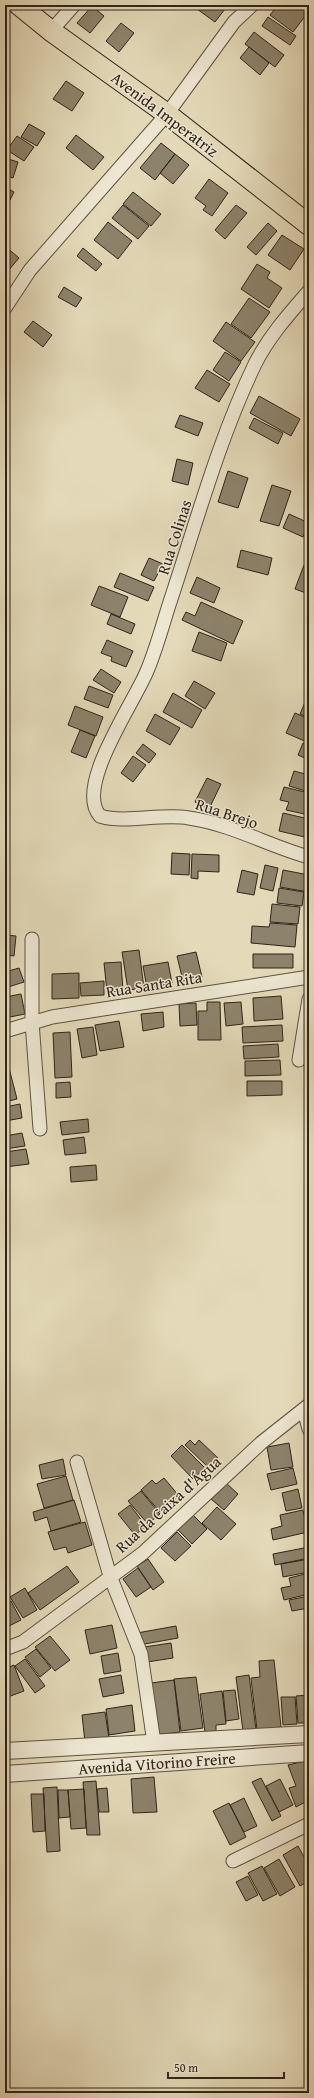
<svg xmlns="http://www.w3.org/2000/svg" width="314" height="2098" viewBox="0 0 314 2098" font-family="'Gentium Book Plus',serif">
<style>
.building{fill:#8d836c;stroke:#2f2419}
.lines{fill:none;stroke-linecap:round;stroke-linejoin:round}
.minor-casing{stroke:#5c5241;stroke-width:15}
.tertiary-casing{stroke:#5c5241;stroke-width:18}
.primary-casing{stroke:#2f2419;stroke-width:22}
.minor{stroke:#ede7d2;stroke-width:13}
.tertiary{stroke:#ede7d2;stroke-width:16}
.primary{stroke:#e4dab9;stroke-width:20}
.labels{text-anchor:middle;stroke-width:3;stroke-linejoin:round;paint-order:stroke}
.street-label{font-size:16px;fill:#2f2419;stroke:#ede7d2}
</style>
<rect width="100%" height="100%" fill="#e4dab9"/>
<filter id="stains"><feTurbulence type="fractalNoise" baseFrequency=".005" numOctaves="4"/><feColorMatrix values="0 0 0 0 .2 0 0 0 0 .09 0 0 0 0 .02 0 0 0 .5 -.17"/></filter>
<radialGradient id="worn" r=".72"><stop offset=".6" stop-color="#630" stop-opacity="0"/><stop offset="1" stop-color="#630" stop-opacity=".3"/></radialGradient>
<path class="building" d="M197,5H228L215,22L197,9L199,6Z
M278,5H304L309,9V11L293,32L270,15Z
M92,6L104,16L90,33L77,23Z
M268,17L296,36L290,45L262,26Z
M121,23L134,33L119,52L106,41Z
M254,32L284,55L275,67L245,44Z
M249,47L269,63L260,75L240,58Z
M66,81L84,93L72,111L53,99Z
M29,124L45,133L37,146L21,137Z
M76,135L104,157L93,170L66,148Z
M17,136L34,147L24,161L7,150Z
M161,143L175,154L155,180L140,168Z
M175,154L189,165L173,184L160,173Z
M5,158L18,162L13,178L5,175Z
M209,179L228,193L212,216L203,210L206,206L195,198Z
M5,187L14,192L8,204L5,202Z
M133,192L161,214L151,226L123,204Z
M123,205L149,226L138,239L112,218Z
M236,205L247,213L225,239L215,230Z
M108,222L132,241L118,259L94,240Z
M268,223L277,231L256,255L247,247Z
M282,235L304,249L290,270L268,255Z
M5,246L19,258L8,271L5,269Z
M83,248L102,264L96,271L77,256Z
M257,264L270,272L267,278L282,288L269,308L241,289Z
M64,287L82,298L76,307L58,297Z
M249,298L270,312L251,338L231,324Z
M33,321L52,335L43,347L24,332Z
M226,322L255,342L241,361L213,341Z
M225,352L241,362L229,381L213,370Z
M207,370L230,384L219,402L195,388Z
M259,396L300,419L291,436L250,413Z
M180,415L203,423L198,436L175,427Z
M254,418L283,433L278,444L249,428Z
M177,459L193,463L188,485L172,481Z
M228,471L248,478L238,508L218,502Z
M272,485L291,491L279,526L260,521Z
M289,514L309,523L303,537L283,528Z
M241,550L272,558L268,575L237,567Z
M149,558L163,564L154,581L141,575Z
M304,565L309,567V594L295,589Z
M120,573L154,587L148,601L114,587Z
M197,577L220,588L214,603L190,593Z
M99,586L128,597L120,617L91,605Z
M201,602L243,621L233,644L182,620L186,612L195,616Z
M111,614L135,624L131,634L107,624Z
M199,632L227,643L221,661L192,651Z
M107,640L133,651L126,667L111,661L112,657L101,653Z
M101,669L121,682L114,693L93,680Z
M194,681L215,693L205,709L185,696Z
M89,686L113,695L108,708L84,699Z
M173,693L202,710L192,728L163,712Z
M309,693V718L300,714Z
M75,706L103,717L96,736L68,725Z
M295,713L309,719V743L286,733Z
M155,714L180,728L170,745L146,731Z
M80,730L95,736L86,758L71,752Z
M303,743L309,746V760L298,755Z
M143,744L156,754L149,763L136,753Z
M133,756L146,765L133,782L121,773Z
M294,771L309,775V792L289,786Z
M207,778L221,784L209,809L195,802Z
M284,787L309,793V815L286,810L289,802L280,800Z
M283,813L309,819V838L279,831Z
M172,853L190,854L189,875L171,874Z
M192,854L219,855V872L198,871V879L191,878Z
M265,865L278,868L273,891L260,888Z
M242,870L258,874L254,895L237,892Z
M283,870L309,875L308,892L280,887Z
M279,888L304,892L302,906L277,903Z
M272,904L300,907L298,924L270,922Z
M270,923L297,925L295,947L251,943L252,926L269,927Z
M5,935L16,936L14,956L5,955Z
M139,950L144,988L128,990L122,952Z
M196,952L202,977L183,981L177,956Z
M253,954H293V968H253Z
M121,962L123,991L107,992L104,963Z
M168,962L172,983L147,988L143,966Z
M19,968L24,982L5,988V972Z
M79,973V998L52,999V974Z
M104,981V995L81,996L80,983Z
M21,994L25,1014L5,1018V997Z
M281,996L283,1019L254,1021L253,998Z
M207,1002H220L221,1040H198V1011H207Z
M241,1002L243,1024L226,1026L224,1003Z
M196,1003L197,1025L180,1026L179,1004Z
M163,1012L164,1027L143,1031L141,1014Z
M119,1021L124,1047L100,1051L95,1025Z
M282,1025L283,1041L243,1043L242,1027Z
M93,1027L97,1055L82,1058L77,1029Z
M70,1032L72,1077L55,1078L53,1033Z
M278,1044L279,1057L244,1059L243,1046Z
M280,1060L281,1075L245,1076V1061Z
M9,1068L17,1099L5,1102V1069Z
M247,1081H282V1095L247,1096Z
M70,1082L71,1097L56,1098V1083Z
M20,1104L22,1118L5,1121V1107Z
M88,1119L89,1132L62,1135L60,1122Z
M22,1133L25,1146L5,1149V1136Z
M84,1137L86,1153L65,1155L63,1140Z
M26,1149L29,1164L5,1167V1152Z
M96,1165L97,1180L71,1182L70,1167Z
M190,1440L195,1445L199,1440L218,1458L209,1468L185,1445Z
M289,1443L293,1467L271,1470L267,1447Z
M182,1445L205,1468L193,1479L171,1456Z
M63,1459L66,1475L42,1479L39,1465Z
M293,1468L297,1484L271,1490L267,1474Z
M66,1476L73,1500L44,1508L37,1484Z
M164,1478L179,1496L160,1512L141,1490L152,1480L156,1484Z
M226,1483L238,1494L224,1510L211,1499Z
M298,1489L302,1508L286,1511L282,1493Z
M141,1491L160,1514L148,1524L128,1501Z
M74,1500L81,1522L51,1531L47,1517L35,1521L33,1512Z
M130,1505L146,1526L135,1535L118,1514Z
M217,1507L236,1524L221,1540L202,1523Z
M303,1510L308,1532L273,1540L271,1529L282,1526L280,1515Z
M193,1515L207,1529L192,1544L178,1530Z
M85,1522L92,1545L68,1553L66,1547L54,1550L48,1532Z
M177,1532L191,1546L175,1561L161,1548Z
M309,1547V1558L275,1565L273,1554Z
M148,1559L164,1582L153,1590L137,1566Z
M309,1559V1572L283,1577L281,1564Z
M67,1566L79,1582L40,1610L28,1593Z
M138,1568L151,1587L136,1597L123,1579Z
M309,1573V1594L284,1600L281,1588L291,1586L289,1578Z
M25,1588L37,1610L23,1618L10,1597Z
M309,1596V1608L292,1611L289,1600Z
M11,1601L21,1620L5,1628V1604Z
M112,1625L117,1648L90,1654L85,1630Z
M176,1626L178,1638L139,1645L137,1633Z
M50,1636L70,1660L55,1671L35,1647Z
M171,1643L173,1658L147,1662L144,1647Z
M36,1649L51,1668L40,1677L25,1657Z
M118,1653L121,1671L104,1674L101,1656Z
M25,1659L45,1686L35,1693L15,1666Z
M274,1660L281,1727L257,1730L251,1678L260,1677L259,1661Z
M14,1665L24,1691L5,1698V1669Z
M121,1675L124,1693L103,1697L99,1679Z
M249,1675L256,1730L243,1731L236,1677Z
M196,1677L203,1728L181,1731L174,1679Z
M174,1680L180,1732L155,1735L151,1683Z
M235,1690L239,1719L226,1721L223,1691Z
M222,1691L226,1724L216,1725V1731L205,1732L200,1694Z
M309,1695V1723H298L296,1696Z
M281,1697H295L297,1724L283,1725Z
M132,1705L135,1731L109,1735L106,1709Z
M105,1712L109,1738L85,1742L82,1715Z
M309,1760V1800L296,1807L289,1788L296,1786L288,1765Z
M154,1777L157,1812L133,1813L131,1779Z
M261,1778L281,1816L272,1821L252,1782Z
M280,1779L293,1805L279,1812L266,1786Z
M96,1781L100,1835H87L83,1782Z
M57,1787L60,1851L47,1852L43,1788Z
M107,1788L109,1812H99L97,1789Z
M84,1789L86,1828L71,1829L68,1790Z
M58,1790H68L70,1817L59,1818Z
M31,1794H44L45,1831L33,1832Z
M244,1798L257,1826L244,1832L230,1805Z
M5,1803L9,1804L6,1877H5Z
M229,1803L246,1837L230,1845L213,1811Z
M298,1846L309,1866V1881L300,1886L283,1855Z
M279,1859L295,1887L280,1896L264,1868Z
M262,1866L277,1894L263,1901L248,1873Z
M248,1876L258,1895L246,1901L236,1882Z"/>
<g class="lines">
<g class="minor-casing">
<path id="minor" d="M51,31L74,5
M309,291C289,314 269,336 255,364C218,441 196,524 169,605C162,627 156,650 147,671C134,703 74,787 100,816C126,824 161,813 189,818C231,824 269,846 309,857
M5,308L30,270L167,114L234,22L252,5
M32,939V1022L40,1129
M5,1031L52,1017L309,977
M299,1060L309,999
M304,1410L309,1429
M77,1462L110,1576L141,1654L154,1743
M5,1649L23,1642L143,1553L261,1443L309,1405
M233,1861L309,1824"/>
</g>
<g class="tertiary-casing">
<path id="tertiary" d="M5,1751L309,1734
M5,1774L309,1753"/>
</g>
<g class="primary-casing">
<path id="primary" d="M19,5L51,31L167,114L309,225"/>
</g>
<use href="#minor" class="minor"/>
<use href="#tertiary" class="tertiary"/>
<use href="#primary" class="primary"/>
</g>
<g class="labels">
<g class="street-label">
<text transform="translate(165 114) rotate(37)" y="6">Avenida Imperatriz</text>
<text transform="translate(174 537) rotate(-72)" y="6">Rua Colinas</text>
<text transform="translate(227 813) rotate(18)" y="6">Rua Brejo</text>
<text transform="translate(154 984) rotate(-9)" y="6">Rua Santa Rita</text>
<text transform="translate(168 1504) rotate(-42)" y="6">Rua da Caixa d'Água</text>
<text transform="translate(157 1763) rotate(-4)" y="6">Avenida Vitorino Freire</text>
</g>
</g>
<rect width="314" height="2098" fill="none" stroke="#e4dab9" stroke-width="20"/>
<rect x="6" y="6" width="302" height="2086" fill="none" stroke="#2f2419" stroke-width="2"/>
<rect x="10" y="10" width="294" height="2078" fill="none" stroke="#2f2419"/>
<path d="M168 2072v6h116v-6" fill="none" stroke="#2f2419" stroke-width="2"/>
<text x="174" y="2072" font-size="12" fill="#2f2419" stroke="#ede7d2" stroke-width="3" paint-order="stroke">50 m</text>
<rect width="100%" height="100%" filter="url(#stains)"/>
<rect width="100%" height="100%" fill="url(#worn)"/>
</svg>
